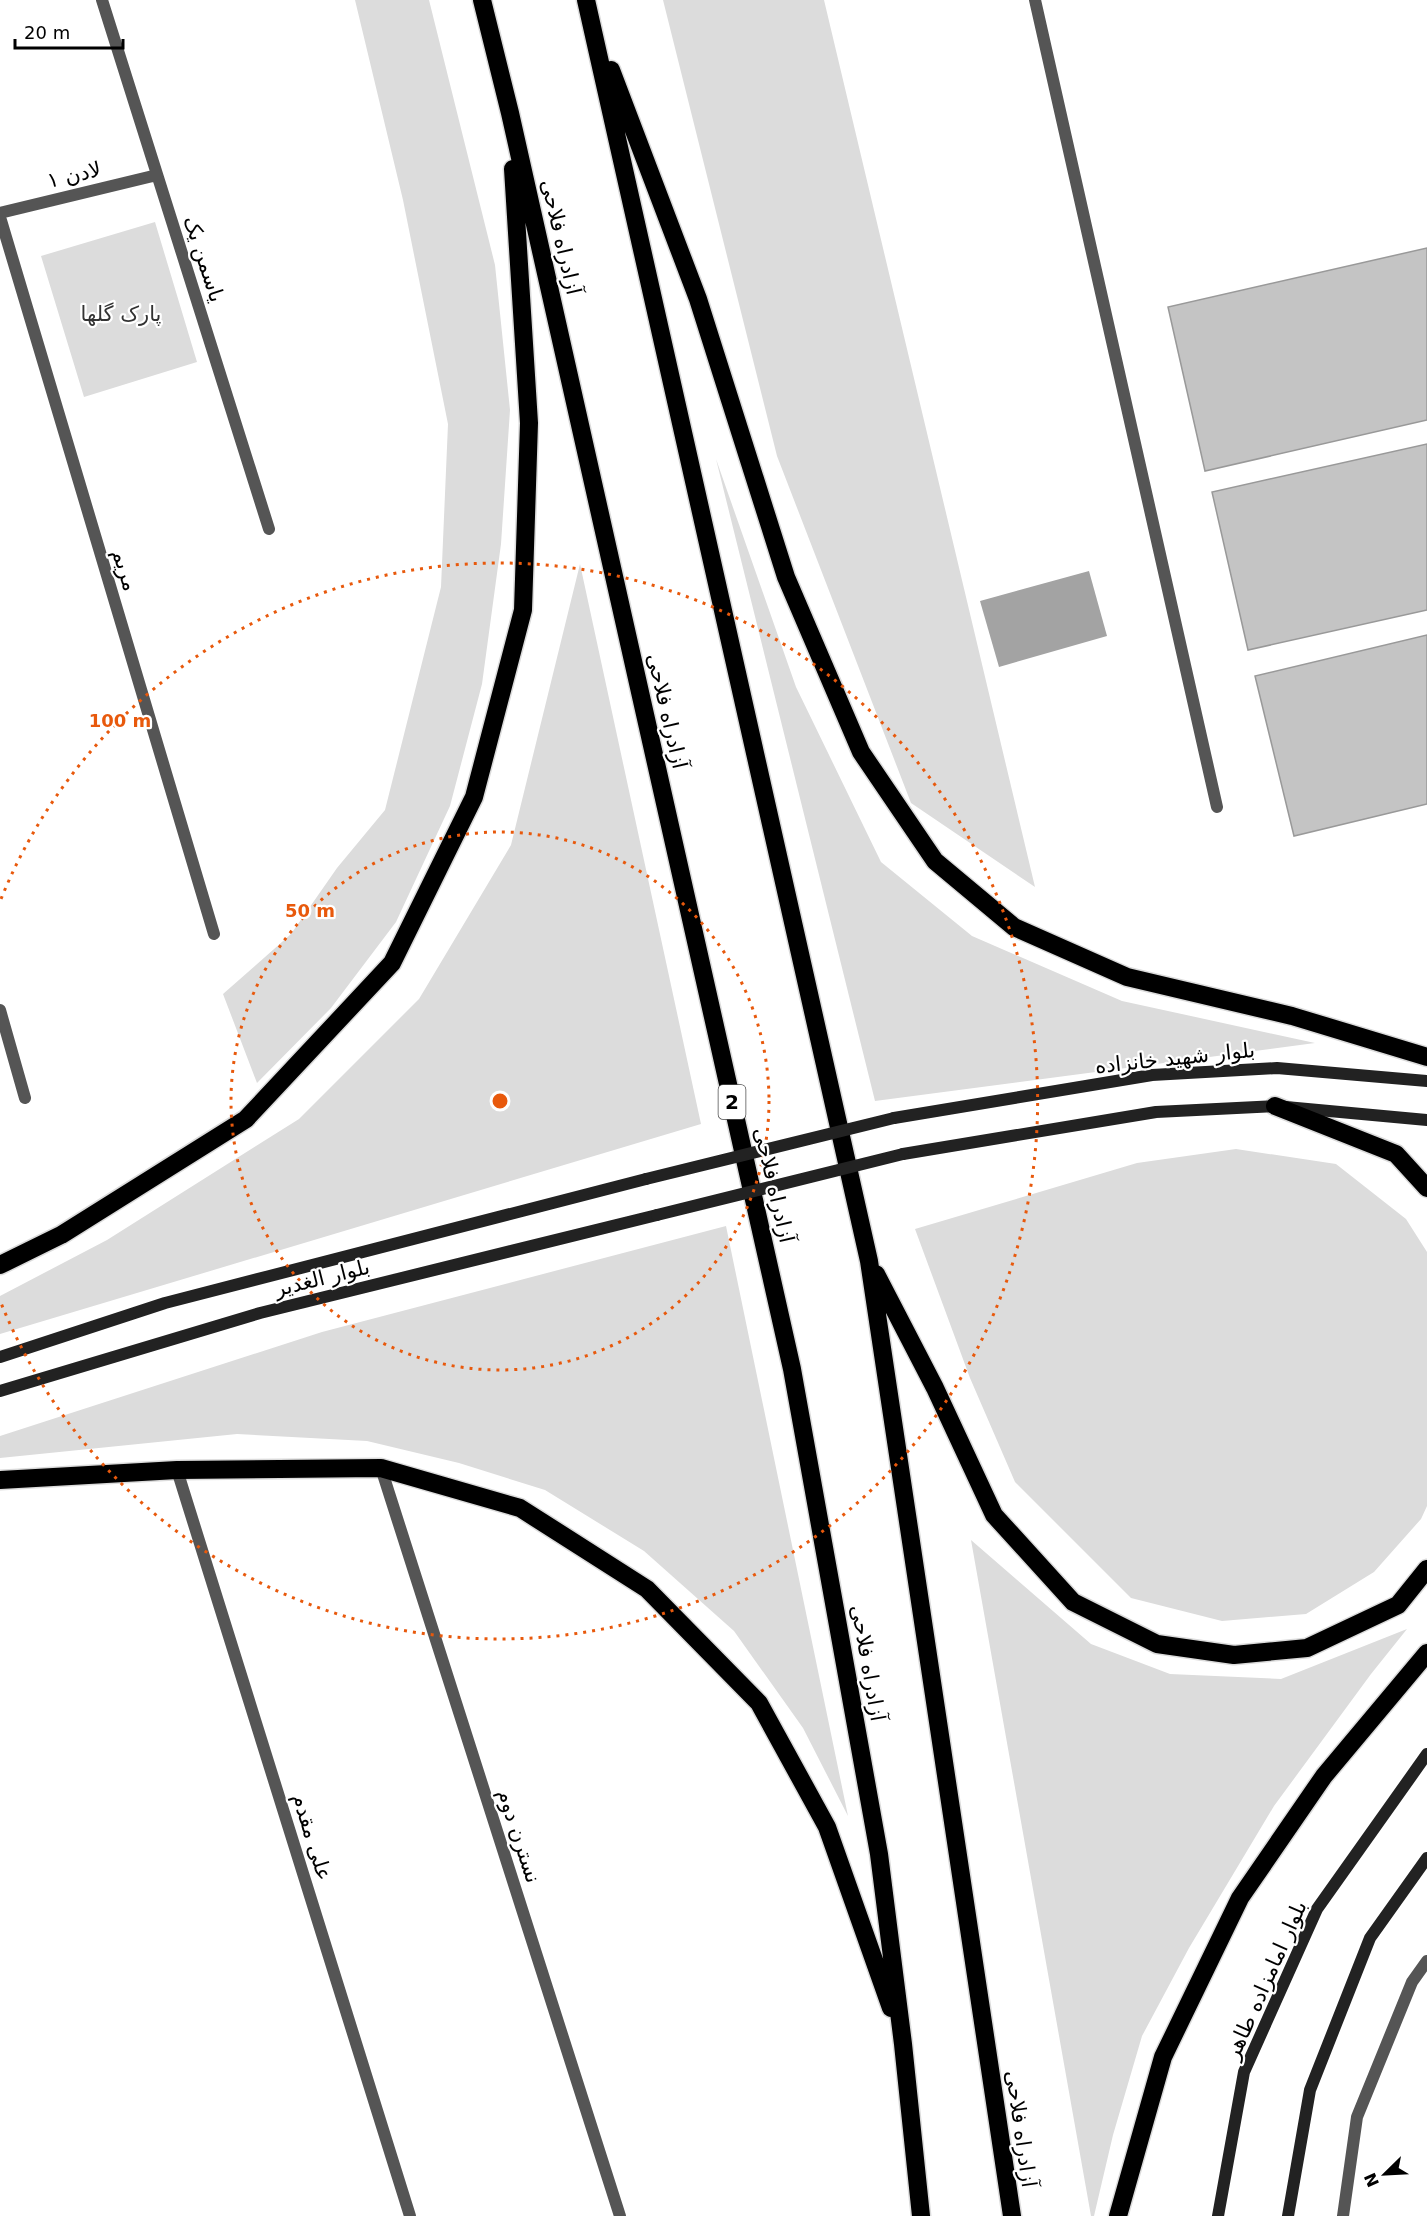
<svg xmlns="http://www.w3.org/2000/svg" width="1427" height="2216" viewBox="0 0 1427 2216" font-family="'DejaVu Sans',Vazirmatn,sans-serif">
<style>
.green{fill:#dcdcdc}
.water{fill:#a3a3a3}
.building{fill:#c4c4c4;stroke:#999;stroke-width:1.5}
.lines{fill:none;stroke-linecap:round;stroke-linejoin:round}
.motorway-casing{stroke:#dbdbdb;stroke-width:21}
.service{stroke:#555;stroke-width:12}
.minor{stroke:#555;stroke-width:12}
.secondary{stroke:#222;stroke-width:12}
.motorway{stroke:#000;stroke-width:18}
.secondary-bridge{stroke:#222;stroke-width:12}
.ring{fill:none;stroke:#e8590c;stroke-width:3;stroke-dasharray:3 6}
.labels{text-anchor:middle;stroke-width:4.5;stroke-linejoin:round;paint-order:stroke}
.shield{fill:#fff;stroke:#4c4c4c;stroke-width:1.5}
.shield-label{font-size:20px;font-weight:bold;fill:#000}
.street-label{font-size:21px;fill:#000;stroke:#fff}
.park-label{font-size:21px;fill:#333;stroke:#fff}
.centre{fill:#e8590c;stroke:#fff;stroke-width:3}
.ring-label{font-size:18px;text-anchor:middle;font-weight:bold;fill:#e8590c;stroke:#fff;stroke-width:4.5;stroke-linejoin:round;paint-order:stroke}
</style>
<rect width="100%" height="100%" fill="#fff"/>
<path class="green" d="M355,0H429L495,265L510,410L501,544L482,684L450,806L396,922L331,1008L257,1083L223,994L291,934L337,868L385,810L441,587L448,424L403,200Z
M663,0H824L1035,887L911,803L777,456Z
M155,222L197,362L84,397L41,256Z
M716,459L796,687L881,862L972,936L1122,1001L1315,1043L875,1101Z
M580,564L701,1124L0,1334V1296L107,1240L299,1119L419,999L511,845Z
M1236,1149L1336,1164L1406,1219L1427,1252V1506L1421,1519L1374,1572L1306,1614L1222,1621L1131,1598L1015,1482L970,1378L915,1229L1137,1163Z
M726,1226L848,1816L803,1728L734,1631L644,1551L545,1490L459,1463L367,1441L237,1434L0,1458V1436L322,1332Z
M971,1540L1091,1644L1170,1674L1281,1679L1407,1629L1371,1674L1274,1806L1189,1948L1142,2036L1113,2135L1094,2216H1091Z"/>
<path class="water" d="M1089,571L1107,636L999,667L980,601Z"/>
<path class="building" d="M1427,248V420L1205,471L1168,307Z
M1427,444V610L1248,650L1212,492Z
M1427,635V804L1294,836L1255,676Z"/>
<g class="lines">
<g class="motorway-casing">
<path id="motorway" d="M482,0L510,113L792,1369L879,1854L903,2044L921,2216
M586,0L869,1261L1012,2216
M611,70L698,299L786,577L861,752L935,861L1014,927L1127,977L1292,1016L1427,1057
M1275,1106L1396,1154L1427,1188
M0,1265L61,1235L246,1119L392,963L474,797L523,610L529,423L513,169
M876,1274L935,1388L994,1515L1073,1602L1157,1644L1234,1655L1307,1648L1398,1605L1427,1569
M0,1480L177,1470L381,1468L520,1508L647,1589L759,1703L827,1827L891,2008
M1118,2216L1163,2057L1240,1898L1324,1776L1427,1653"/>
</g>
<path class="service" d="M1343,2216L1357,2117L1412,1982L1427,1961"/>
<path class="minor" d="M102,0L269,529
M1035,0L1217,807
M0,213L157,175
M0,217L214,934
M0,1010L25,1098
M381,1468L620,2216
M177,1470L410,2216"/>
<path class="secondary" d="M894,1118L1152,1075L1277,1068L1427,1081
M903,1154L1156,1112L1275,1106L1427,1120
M0,1357L165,1303L646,1179
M0,1391L260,1313L657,1215
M1218,2216L1244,2072L1317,1909L1427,1754
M1288,2216L1310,2090L1370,1938L1427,1858"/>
<use href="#motorway" class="motorway"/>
<path class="secondary-bridge" d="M646,1179L894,1118
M657,1215L903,1154"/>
</g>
<g class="ring">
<circle cx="500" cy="1101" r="269"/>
<path d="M1 899A538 538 0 1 1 1 1303"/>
</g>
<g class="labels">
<rect class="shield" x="718.5" y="1085" width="27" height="34" rx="4.5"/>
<g class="shield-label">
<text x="732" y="1109">2</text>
</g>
<g class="street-label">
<text transform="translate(74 175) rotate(-13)" y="7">لادن ۱</text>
<text transform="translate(561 237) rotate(77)" y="7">آزادراه فلاحی</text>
<text transform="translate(204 259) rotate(72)" y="7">یاسمن یک</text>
<text transform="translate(125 570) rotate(73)" y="7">مریم</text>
<text transform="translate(667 711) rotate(77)" y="7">آزادراه فلاحی</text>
<text transform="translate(1175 1058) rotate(-6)" y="7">بلوار شهید خانزاده</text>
<text transform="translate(774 1185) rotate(77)" y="7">آزادراه فلاحی</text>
<text transform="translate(322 1278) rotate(-14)" y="7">بلوار الغدیر</text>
<text transform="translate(868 1663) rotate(80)" y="7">آزادراه فلاحی</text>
<text transform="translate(519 1836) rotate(72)" y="7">نسترن دوم</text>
<text transform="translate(312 1837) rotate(73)" y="7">علی مقدم</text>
<text transform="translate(1266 1980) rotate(-66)" y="7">بلوار امامزاده طاهر</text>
<text transform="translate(1021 2129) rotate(82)" y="7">آزادراه فلاحی</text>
</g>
<g class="park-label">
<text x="121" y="321">پارک گلها</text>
</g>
</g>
<circle cx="500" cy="1101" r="9" class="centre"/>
<g class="ring-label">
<text x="120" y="727">100 m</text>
<text x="310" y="917">50 m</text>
</g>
<g transform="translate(1385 2174) rotate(246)" stroke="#ffffff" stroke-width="4.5" paint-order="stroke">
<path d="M0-4.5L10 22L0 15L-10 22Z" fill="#000000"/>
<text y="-9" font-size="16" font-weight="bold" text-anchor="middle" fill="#000000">N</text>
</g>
<path d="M15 39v9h108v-9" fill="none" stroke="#000000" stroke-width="3"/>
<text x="24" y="39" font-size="18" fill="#000000" stroke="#ffffff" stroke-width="4.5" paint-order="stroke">20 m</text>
</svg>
